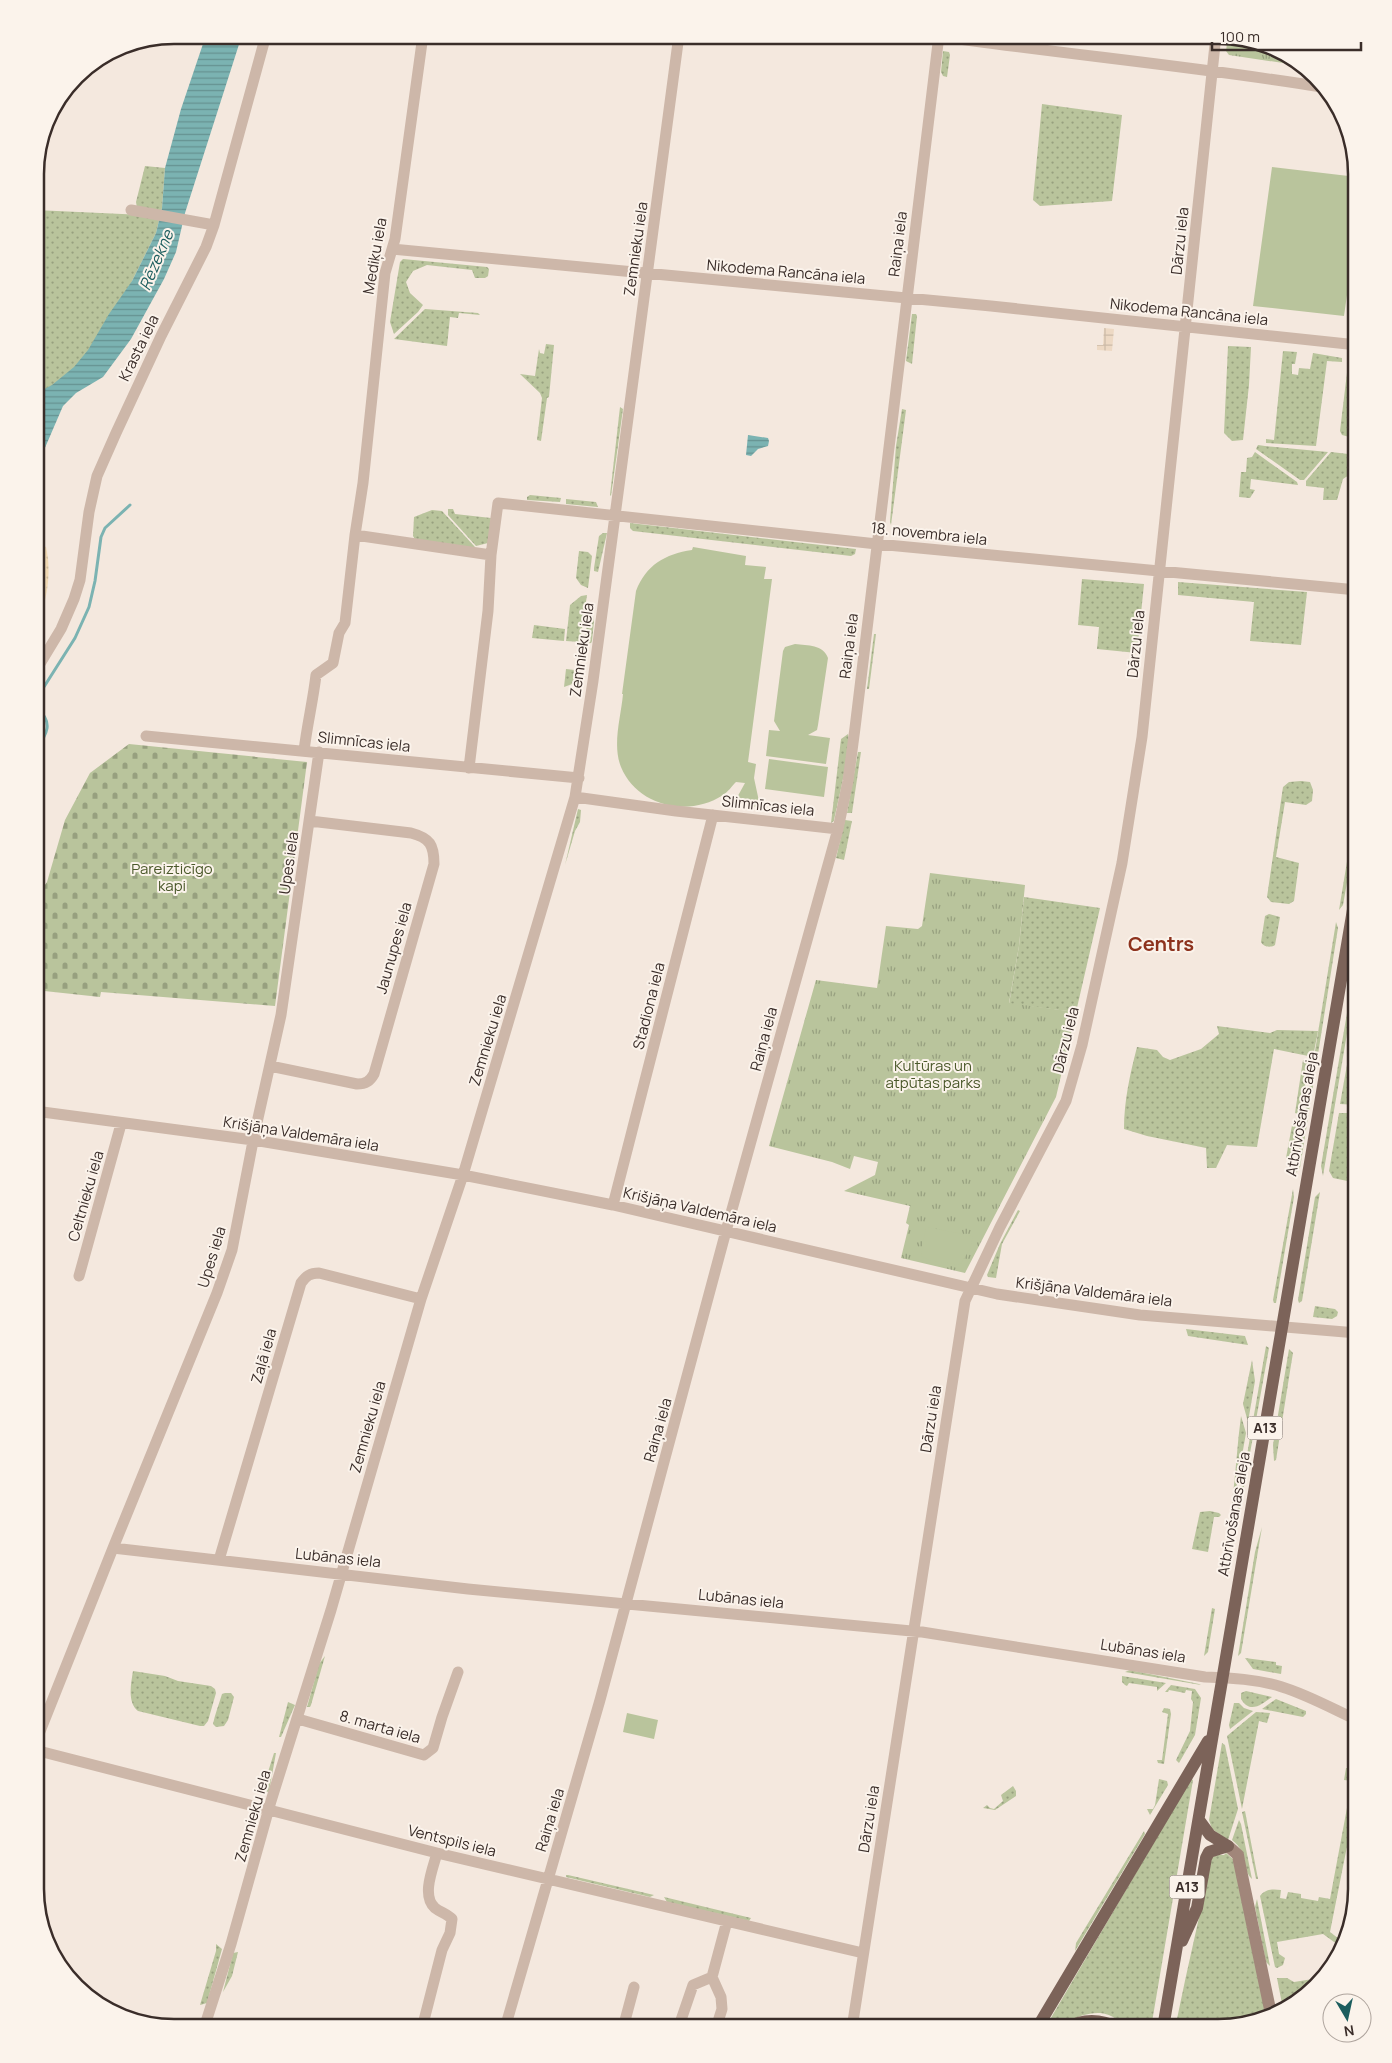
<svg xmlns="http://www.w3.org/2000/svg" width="1392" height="2063" font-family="Manrope,sans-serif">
  <defs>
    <pattern id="grass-dots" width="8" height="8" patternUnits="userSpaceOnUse" patternTransform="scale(1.25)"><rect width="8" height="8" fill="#b9c49c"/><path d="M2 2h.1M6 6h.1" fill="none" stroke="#97a07f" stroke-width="1.8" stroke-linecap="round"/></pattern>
    <pattern id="sand-dots" width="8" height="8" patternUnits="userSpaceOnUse" patternTransform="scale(1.25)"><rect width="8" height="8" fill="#f1d8b3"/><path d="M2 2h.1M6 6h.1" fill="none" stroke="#cfba9a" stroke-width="1.8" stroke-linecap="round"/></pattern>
    <pattern id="cemetery-stones" width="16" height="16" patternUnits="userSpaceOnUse" patternTransform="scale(1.25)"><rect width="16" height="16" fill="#b9c49c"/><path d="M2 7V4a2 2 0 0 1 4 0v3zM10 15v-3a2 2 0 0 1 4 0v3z" fill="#97a07f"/></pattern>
    <pattern id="park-tufts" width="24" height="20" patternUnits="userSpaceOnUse" patternTransform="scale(1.25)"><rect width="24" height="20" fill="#b9c49c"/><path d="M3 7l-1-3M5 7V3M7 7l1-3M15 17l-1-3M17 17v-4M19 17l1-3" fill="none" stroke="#97a07f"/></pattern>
    <pattern id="plaza-grid" width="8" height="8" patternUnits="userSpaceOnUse" patternTransform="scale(1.25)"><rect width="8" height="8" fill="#edd9c4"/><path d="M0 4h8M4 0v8" fill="none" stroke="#ccbba8"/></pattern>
    <pattern id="water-rules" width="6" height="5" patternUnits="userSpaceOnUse" patternTransform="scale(1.25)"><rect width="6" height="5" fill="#7bb3b2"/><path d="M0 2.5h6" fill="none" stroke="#669291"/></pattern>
  </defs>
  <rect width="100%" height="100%" fill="#f4e8de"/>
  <!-- grass -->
  <path fill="url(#grass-dots)" d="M943,51L949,52L950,55L947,77L943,76L941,72Z
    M1042,104L1122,115L1112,201L1040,206L1033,200Z
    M145,166L165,168L162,208L156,233L132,281L104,357L35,426V210L144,215L137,208L136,202Z
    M403,259L487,267L489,269L488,276L485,278H475L472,270L427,265L413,271L406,282L410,293L423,305L418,312L394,334L390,322L400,262Z
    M425,309L478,313L480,315L459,313L458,318L450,317L447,346L394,339Z
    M912,314H916L917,316L912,364L906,361Z
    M546,344L554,345L549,397L547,398L541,441L537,440L542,398L540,393L520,374L535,376L539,349L540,353L544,354Z
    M1228,346L1251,347L1249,385L1243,440L1232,441L1224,433Z
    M1283,351L1297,352L1295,364H1292V374L1298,375L1299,368L1310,369L1313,353L1342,358V362L1327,361L1316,446L1266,443V439L1274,440Z
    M1349,356L1357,357V439L1342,435L1340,431Z
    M620,407L623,409L611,496L610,495Z
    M902,409L906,410L891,525L890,522L896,446Z
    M1258,445L1265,446L1328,452L1304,480H1300L1256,449Z
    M1255,452L1297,482L1298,485L1251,479L1250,489L1255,490L1250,498L1239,497L1241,472H1246L1247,458L1252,457Z
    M1331,452L1357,455L1352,473L1343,479L1337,500H1323L1324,488L1306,486V481Z
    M530,495L561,498L560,502L527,500V497Z
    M566,499L596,502L598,507L566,504Z
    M448,509H453L455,514L491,518L488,543L476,546L448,515Z
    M432,510L442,511L475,547L474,548L416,541L413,536L414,517Z
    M630,523L856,549L855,554L851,556L633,531L630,528Z
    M603,533H607L598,572L594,571V568L599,536Z
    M579,551L588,552L592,556L588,588L581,585L576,578Z
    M1082,579L1144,584L1137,653L1097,649L1099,627L1078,625Z
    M1178,582L1307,592L1301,645L1250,641L1254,602L1178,595Z
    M587,595L580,642L566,641L570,605L581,596Z
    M590,602L594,621L592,641L591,643L584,644Z
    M534,625L565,629L564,641L532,638Z
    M874,634H876L869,689H867Z
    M566,669L575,670L577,673L575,683L564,687Z
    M848,734C852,747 837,804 834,821L831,823L841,739Z
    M858,752H861L852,813H847Z
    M1301,781L1310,782L1313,790L1312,801L1306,805L1285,802L1276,857L1299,863L1294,901L1289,904L1271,902L1267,897L1283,787L1289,782Z
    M1357,801V826L1343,905L1339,910Z
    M578,809L581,810L580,822L575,831L565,865Z
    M845,820L852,821L844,860L836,858Z
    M1024,897L1100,908L1076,1012L1009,1004L1019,946Z
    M1269,914L1280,917L1275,945C1271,948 1263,947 1261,942L1265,916Z
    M1336,922L1338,928L1300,1168L1295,1174Z
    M1357,954V974L1323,1176L1321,1166Z
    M1217,1026L1270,1033L1277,1030L1318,1031L1313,1057L1274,1049L1257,1147L1227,1145L1216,1168H1207L1206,1148L1147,1136L1124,1129C1124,1101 1130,1074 1137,1047L1157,1050L1163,1057L1170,1060L1201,1049L1219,1034Z
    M1351,1042L1357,1044V1105L1340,1104Z
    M1303,1060L1309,1061L1301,1115L1295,1113Z
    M1339,1113H1357V1183L1333,1178L1329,1171Z
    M1299,1119L1292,1159L1286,1158L1293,1120Z
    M1293,1189L1294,1197L1276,1303H1274L1273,1300Z
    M1320,1192L1302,1301L1299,1303L1298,1300L1315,1197Z
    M1018,1210L1020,1211L1002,1244L996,1278L988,1277L987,1275L1000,1244Z
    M1315,1306L1335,1309L1338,1312L1337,1316L1332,1319L1313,1317Z
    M1186,1329L1245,1336L1248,1345L1188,1336Z
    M1266,1346L1269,1348L1239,1514L1237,1512Z
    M1289,1349L1293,1353L1291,1365L1276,1460L1274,1461L1273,1445Z
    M1252,1360L1255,1381L1248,1422L1243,1404Z
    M1241,1416L1246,1433L1233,1507L1232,1502C1236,1473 1237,1445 1241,1416Z
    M1210,1511L1219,1513L1221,1515L1219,1517H1214L1208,1552L1192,1549L1200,1512Z
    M1262,1527L1241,1653L1238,1656L1255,1552Z
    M1212,1608L1215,1609L1208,1652L1204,1656Z
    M325,1656L311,1705L310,1707H307L319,1664Z
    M1245,1658L1276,1662V1665L1282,1666L1281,1674L1253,1669Z
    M1130,1670L1199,1684L1201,1685L1125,1672Z
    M133,1671L165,1676L178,1681L211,1686L215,1689L216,1693L208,1721L204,1726H200L138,1711C127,1702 131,1684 133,1671Z
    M1122,1676L1166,1683L1157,1691V1687L1129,1683L1127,1686L1125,1685L1122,1682Z
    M1171,1685L1195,1689L1201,1698L1195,1735L1179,1763L1176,1760L1190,1731L1193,1702L1191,1699L1192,1691L1186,1690L1185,1693L1169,1690L1168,1692H1165Z
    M1246,1691L1272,1697C1261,1705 1250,1714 1241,1699V1693Z
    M225,1693H231L234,1697L228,1720L224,1726L216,1727L213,1724C215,1714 219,1704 222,1694Z
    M1276,1699L1306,1711V1714L1303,1717L1262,1709Z
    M288,1702L295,1705L281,1737H279Z
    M1234,1703H1239L1244,1708L1253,1711L1230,1729L1229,1725Z
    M1164,1708L1170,1709L1171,1714L1164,1764L1158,1763L1157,1760H1162L1168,1714L1162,1712Z
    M1256,1712L1270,1713L1267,1723L1259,1721L1242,1809L1227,1736Z
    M1222,1743L1225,1745L1238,1809L1228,1840L1212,1829L1209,1820Z
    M1357,1749V1796L1330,1932L1343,1942L1341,1947L1323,1934L1277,1942L1279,1954L1285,1958L1283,1965L1277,1968L1275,1967L1260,1896C1266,1889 1272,1889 1281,1890L1280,1898L1286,1899L1288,1892L1301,1894V1898L1318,1901L1319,1897L1330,1899L1352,1781L1344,1780L1346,1768L1353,1769Z
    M274,1753H276L269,1792L264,1791L263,1788Z
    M1159,1779L1167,1781L1168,1785L1150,1815L1147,1809H1153L1155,1805Z
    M1191,1779L1193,1780L1151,2028C1145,2028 1136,2030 1131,2028C1120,2023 1113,2014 1100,2013C1076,2012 1065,2028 1045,2028Z
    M1013,1786L1016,1791V1796L995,1810L983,1808L987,1805L990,1808L994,1809L1003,1801L1001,1795Z
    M1245,1811L1258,1879H1256L1242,1812Z
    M1239,1820L1241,1824L1252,1879C1241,1869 1250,1854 1232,1840Z
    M1144,1831L1145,1834L1075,1951L1076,1943Z
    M1226,1853L1234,1860L1266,2015L1218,2028H1177V2019C1188,1964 1201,1911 1212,1857L1218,1855H1224Z
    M566,1875H568L654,1895L650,1897L566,1877Z
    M664,1897L751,1918L749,1921L667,1902Z
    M1257,1899L1270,1966L1266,1962L1255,1907Z
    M216,1944L222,1949L207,2003L200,2005L216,1951Z
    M238,1952L232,1976L223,1992L233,1953Z
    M1277,1978H1287L1294,1982L1319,1978L1289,2007L1282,2004Z"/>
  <!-- sand -->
  <path fill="url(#sand-dots)" d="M35,541L46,547C52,573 47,604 35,627Z"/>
  <!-- cemetery -->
  <path fill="url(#cemetery-stones)" d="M129,744L307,762L275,1006L101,992L100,997L35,990V899L47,882L65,820L90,773Z"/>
  <!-- park -->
  <path fill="url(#park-tufts)" d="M1228,36L1295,58L1303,66L1229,55L1226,51Z
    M930,873L1025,885L1019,946L1009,1003L1076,1012L1056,1097L965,1273L901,1258L909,1225L906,1223L910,1206L844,1191L875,1175L878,1162L854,1156L850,1169L832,1162L769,1146L816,980L877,988L886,926L918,929L922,926Z"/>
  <!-- garden -->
  <path fill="#b9c49c" d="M1272,167L1357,177V225L1344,316L1253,306Z
    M693,547L746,556L745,565L766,567L764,579H772L748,762L756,764L754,778L760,806C751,808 743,807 734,803L745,783L736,782C732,786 728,792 723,795C688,818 637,806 621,767C612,745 621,717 623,694H622L636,591C646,565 665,554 692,550Z
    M795,644C808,646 823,644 828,658L818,725L817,730L808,735L830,738L826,764L766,756L769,730L780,731L774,721L783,651L785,647Z
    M769,759L828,767L824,797L765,789Z
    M926,1227L973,1236L970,1249L960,1265L929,1260L921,1256Z
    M627,1713L658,1720L654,1739L623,1732Z"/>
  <!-- plaza -->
  <path fill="url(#plaza-grid)" d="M1104,328L1114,329L1112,351L1097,350V345H1103Z"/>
  <!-- water -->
  <path fill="url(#water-rules)" d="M206,35H242L185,213L176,252L164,279L131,339L103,377L76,393L63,406L41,457L35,478V394L52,385L74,367L88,350L109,314L132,281L156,233L162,208L165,168L181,109Z
    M748,435L768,438L769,441L768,446L758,449L751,456L746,455Z"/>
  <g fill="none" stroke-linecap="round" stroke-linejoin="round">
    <!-- stream -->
    <path stroke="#7bb3b2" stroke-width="3" d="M35,701L75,638L89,607L95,581L101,537L105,528L130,505
      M35,752C47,734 55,722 35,707"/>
    <!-- street -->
    <path stroke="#cdb7a9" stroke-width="11" d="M423,35L395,239L385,273L363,483L355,535L491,555
      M931,35C1061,54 1192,66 1322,87
      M131,210L214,225
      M392,249L991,306L1357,345
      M35,672L61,629L74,599L80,580L89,512L97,476L116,433L161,336L206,247L214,225L266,35
      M146,736L579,778
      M304,751C307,725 313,701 316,675L333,663L339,633L345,623L355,535
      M469,768L488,611L491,555L498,503L877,544L1357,590
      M575,797L676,811L838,829
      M270,1066L357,1084C366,1084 370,1081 374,1074L434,864C434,845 430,838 411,833L310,821
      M35,1111L253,1140L463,1175L613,1205L997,1294L1140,1315L1357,1333
      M613,1205L713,815
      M79,1276L121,1124
      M113,1548L468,1589L922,1632L1205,1677C1231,1678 1257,1679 1282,1687C1308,1695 1333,1709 1357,1720
      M219,1560L301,1283C306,1276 310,1273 319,1273L421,1299
      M298,1719L424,1755L433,1748L442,1717L458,1672
      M35,1744L113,1548L217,1293L232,1250L254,1136L281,1015L319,752
      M35,1750L437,1853L863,1953
      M424,2022L447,2028
      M204,2028L231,1944L271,1801L331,1610L421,1299L463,1175L575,797L593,681L679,35
      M422,2028L442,1950L450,1933L452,1919C447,1914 440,1912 435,1908C421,1896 433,1868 437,1853
      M505,2028L600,1700L726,1231L838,829L848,781L855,728L939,35
      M623,2028L634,1987
      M675,2028L680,2023L693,1985L712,1977
      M716,2028L722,2009L721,1997L712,1977L727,1921
      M852,2028L965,1301L1000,1227L1066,1101L1082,1045L1122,863L1142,737L1216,35"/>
    <!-- secondary -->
    <path stroke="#a1867a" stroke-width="12" d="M1228,1846L1238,1855L1239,1861L1271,2014"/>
    <!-- primary -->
    <path stroke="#7c6359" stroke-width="12" d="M1199,1820L1210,1835L1228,1846
      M1182,1941L1197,1908L1206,1858L1209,1852L1228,1846
      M1037,2028L1208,1741
      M1066,2028C1084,2018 1101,2019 1119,2028
      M1163,2028L1357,886"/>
  </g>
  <g text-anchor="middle" stroke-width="4" stroke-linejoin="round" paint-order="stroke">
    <!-- shield labels -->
    <g fill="#fbf3eb" stroke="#746863" stroke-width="1">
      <rect x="1247.5" y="1416.5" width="35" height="23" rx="4"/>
      <rect x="1169.5" y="1875.5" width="35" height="23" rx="4"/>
    </g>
    <g font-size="14" font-weight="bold" fill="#3a2d29">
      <text x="1265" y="1433">A13</text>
      <text x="1187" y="1892">A13</text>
    </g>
    <!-- street labels -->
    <g font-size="15" fill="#3a2d29" stroke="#fbf3eb">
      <text transform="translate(1180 241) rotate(-84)" y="5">Dārzu iela</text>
      <text transform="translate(898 244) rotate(-83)" y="5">Raiņa iela</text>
      <text transform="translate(636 249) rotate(-82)" y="5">Zemnieku iela</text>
      <text transform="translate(375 256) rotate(-80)" y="5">Mediķu iela</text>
      <text transform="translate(786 272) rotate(5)" y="5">Nikodema Rancāna iela</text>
      <text transform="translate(1189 312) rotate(6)" y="5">Nikodema Rancāna iela</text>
      <text transform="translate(139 348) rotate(-64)" y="5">Krasta iela</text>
      <text transform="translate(929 534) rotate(6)" y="5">18. novembra iela</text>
      <text transform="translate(1136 644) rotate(-84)" y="5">Dārzu iela</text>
      <text transform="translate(849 646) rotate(-83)" y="5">Raiņa iela</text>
      <text transform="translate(582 650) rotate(-82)" y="5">Zemnieku iela</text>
      <text transform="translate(364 742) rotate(6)" y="5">Slimnīcas iela</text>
      <text transform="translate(768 806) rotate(6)" y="5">Slimnīcas iela</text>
      <text transform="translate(289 863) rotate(-82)" y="5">Upes iela</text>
      <text transform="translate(394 948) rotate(-74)" y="5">Jaunupes iela</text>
      <text transform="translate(649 1006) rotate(-76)" y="5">Stadiona iela</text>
      <text transform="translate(764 1039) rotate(-75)" y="5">Raiņa iela</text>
      <text transform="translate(488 1040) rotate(-73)" y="5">Zemnieku iela</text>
      <text transform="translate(1066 1040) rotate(-76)" y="5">Dārzu iela</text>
      <text transform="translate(1302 1114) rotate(-80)" y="5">Atbrīvošanas aleja</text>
      <text transform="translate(301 1134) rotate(9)" y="5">Krišjāņa Valdemāra iela</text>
      <text transform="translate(86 1196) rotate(-74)" y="5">Celtnieku iela</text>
      <text transform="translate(700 1210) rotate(13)" y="5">Krišjāņa Valdemāra iela</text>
      <text transform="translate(212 1257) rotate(-73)" y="5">Upes iela</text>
      <text transform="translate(1094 1292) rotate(7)" y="5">Krišjāņa Valdemāra iela</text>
      <text transform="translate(264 1356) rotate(-74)" y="5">Zaļā iela</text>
      <text transform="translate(931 1419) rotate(-81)" y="5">Dārzu iela</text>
      <text transform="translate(368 1427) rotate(-74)" y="5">Zemnieku iela</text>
      <text transform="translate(658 1430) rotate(-74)" y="5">Raiņa iela</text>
      <text transform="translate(1234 1514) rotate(-80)" y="5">Atbrīvošanas aleja</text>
      <text transform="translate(338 1558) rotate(6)" y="5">Lubānas iela</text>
      <text transform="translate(741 1599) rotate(6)" y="5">Lubānas iela</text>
      <text transform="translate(1143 1651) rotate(9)" y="5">Lubānas iela</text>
      <text transform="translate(380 1727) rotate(16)" y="5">8. marta iela</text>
      <text transform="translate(253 1816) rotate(-74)" y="5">Zemnieku iela</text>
      <text transform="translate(869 1819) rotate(-81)" y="5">Dārzu iela</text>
      <text transform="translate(550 1820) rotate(-73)" y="5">Raiņa iela</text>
      <text transform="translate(452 1841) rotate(14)" y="5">Ventspils iela</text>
    </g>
    <!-- park labels -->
    <g font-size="15" fill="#4b592b" stroke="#fbf3eb">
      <text x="172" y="874">Pareizticīgo<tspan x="172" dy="17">kapi</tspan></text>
      <text x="933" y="1071">Kultūras un<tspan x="933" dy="17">atpūtas parks</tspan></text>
    </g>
    <!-- water labels -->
    <g font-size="16" font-style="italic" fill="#1c5d5e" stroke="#fbf3eb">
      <text transform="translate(156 260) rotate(-67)" y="6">Rēzekne</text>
    </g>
    <!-- district labels -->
    <g font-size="20" font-weight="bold" fill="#8d321d" stroke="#fbf3eb">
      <text x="1161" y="951">Centrs</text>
    </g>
  </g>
  <!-- crop -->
  <path d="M0 0H1392V2063H0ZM174 44H1218A130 130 0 0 1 1348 174V1889A130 130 0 0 1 1218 2019H174A130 130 0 0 1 44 1889V174A130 130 0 0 1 174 44Z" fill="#fbf3eb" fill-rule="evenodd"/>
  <path fill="none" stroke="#3a2d29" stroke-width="2.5" d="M174 44H1218A130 130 0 0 1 1348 174V1889A130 130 0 0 1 1218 2019H174A130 130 0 0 1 44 1889V174A130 130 0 0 1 174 44Z"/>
  <!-- north arrow -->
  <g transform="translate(1347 2018) rotate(171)"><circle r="24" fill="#fbf3eb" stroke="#aea49d"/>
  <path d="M0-4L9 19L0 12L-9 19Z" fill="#1c5d5e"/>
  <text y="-8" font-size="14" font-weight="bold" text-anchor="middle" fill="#3a2d29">N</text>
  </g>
  <!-- scale -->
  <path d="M1212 42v8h149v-8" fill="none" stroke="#3a2d29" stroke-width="2.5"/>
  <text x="1220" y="42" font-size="15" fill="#3a2d29" stroke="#fbf3eb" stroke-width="4" paint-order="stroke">100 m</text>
</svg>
